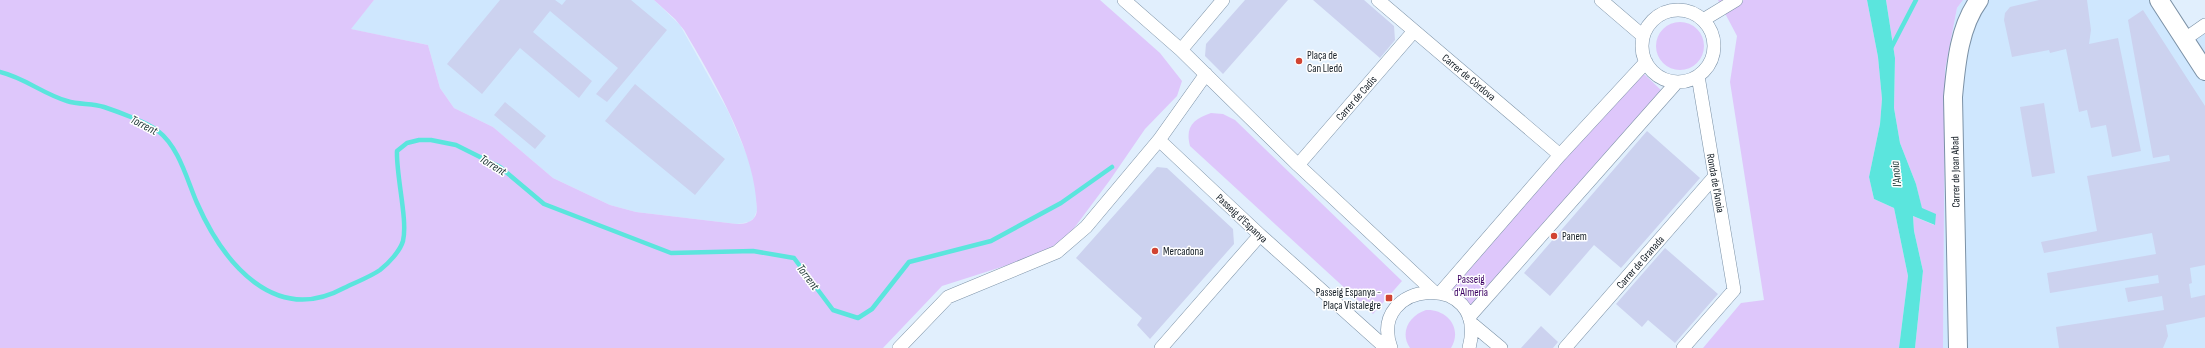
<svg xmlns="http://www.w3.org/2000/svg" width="2205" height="348" font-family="'Sofia Sans Condensed',sans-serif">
  <rect width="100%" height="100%" fill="#e1effd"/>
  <!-- built -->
  <path fill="#cfe7fe" d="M374,0H654L680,25L728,111L750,162L756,190L757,210L754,218L749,222L737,224L636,212L610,205L553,178L493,127L454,108L440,88L428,45L350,29Z
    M1963,0H2160L2185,39L2205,23V348H1943L1945,70L1957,8Z"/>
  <!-- green -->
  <path fill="#dec7fb" d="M0,0H374L351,29L428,45L440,88L454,108L493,127L553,178L610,205L636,212L737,224C743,224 750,223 754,218C759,212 756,204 756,198C752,145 711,76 684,30L675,19L654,0H1100L1160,53L1182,81L1177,96L1145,129L1110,180L1069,235L1042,254L942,286L883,348H0Z
    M1718,0H1867L1878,57L1882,99L1880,124L1869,177L1874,199L1894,208L1908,276L1899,348H1703L1741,303L1764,300L1730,82L1737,36Z
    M1886,0H1963L1957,8L1945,70L1943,348H1915L1923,271L1914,231L1913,216L1934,225L1935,214L1922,209L1916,184L1900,143L1894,108L1895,58Z
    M1656 46a24 24 0 1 1 48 0a24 24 0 1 1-48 0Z
    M1642,72L1662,91L1472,306L1450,286Z
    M1211,113L1223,114L1235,120L1402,281L1373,314L1190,146C1185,127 1193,119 1211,113Z
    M1426,310C1447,309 1463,328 1451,348H1410C1399,332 1410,315 1426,310Z"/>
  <!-- water -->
  <path fill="#5be5dd" d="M1867,0H1886L1895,58L1894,108L1900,143L1916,184L1922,208L1936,214L1935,225L1913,216L1914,231L1923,271L1915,348H1899L1908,276L1894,208L1874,199L1869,177L1880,124L1882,99L1878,57Z"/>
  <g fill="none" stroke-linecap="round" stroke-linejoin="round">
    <!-- stream -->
    <path stroke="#5be5dd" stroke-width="4.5" d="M1890,50L1916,0
      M0,72C25,78 43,94 67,101C79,105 92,103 104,107C116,111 149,123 158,131C179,147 187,180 197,203C223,262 274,326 344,288C356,282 370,277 380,270C389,263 400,251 403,241C408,220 396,176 397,151L407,143L419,140H431L456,145L500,167L544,204L671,253L753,251L794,258L833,310L858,318L872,309L909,262L991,241L1061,203L1112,167"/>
  </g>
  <!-- building -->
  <path fill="#ccd2ef" d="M500,0H555L562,5L566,0H631L667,30L607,102L596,94L618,68L550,11L533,32L592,81L579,98L520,48L482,94L447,64Z
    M1245,0H1288L1223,74L1205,56L1206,44Z
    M1313,0H1364L1394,26L1395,40L1380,58Z
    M2039,0H2087L2091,30L2089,44L2118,38L2141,151L2112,157L2106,125L2091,128L2087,110L2079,112L2066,49L2050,53L2049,50L2012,57L2004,20L2005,13L2010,7Z
    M2143,10L2205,106V265L2190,268L2192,283L2189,284L2191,298L2205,295V317L2166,325L2168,336L2163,348H2059L2056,327L2164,310L2162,296L2128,302L2125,288L2159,283L2158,275L2050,293L2047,273L2156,254L2152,233L2044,253L2041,242L2097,231L2087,176L2170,161L2169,155L2153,158L2140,87L2128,20Z
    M635,84L725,159L695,195L605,121Z
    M505,102L546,136L535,149L494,115Z
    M2044,103L2055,173L2032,177L2020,107Z
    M1647,131L1700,178L1621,268L1594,245L1550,296L1524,273Z
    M1157,167L1167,168L1233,229L1234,244L1150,339L1137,325L1142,318L1076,258Z
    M1665,248L1718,294L1675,343L1648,320L1642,327L1616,304Z
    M1541,326L1558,342L1553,348H1521Z"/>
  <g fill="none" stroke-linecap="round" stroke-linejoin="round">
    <!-- street casing -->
    <g stroke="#7b91a6" stroke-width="14">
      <path id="street" d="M1124,0L1181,50L1298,165L1433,291
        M1378,0L1560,155
        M1601,0L1643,36
        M1642 46a36 36 0 1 1 72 0a36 36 0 1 1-72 0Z
        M1703,20L1736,0
        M2185,39L2205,25
        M1181,50L1223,0
        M1159,140L1260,235L1386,348
        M1298,165L1414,31
        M1441,292L1560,155L1646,62
        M1469,317L1677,82
        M1471,323L1501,348
        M899,348L948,297L1057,252L1086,227L1159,140L1206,74
        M1161,348L1260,235
        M1391,348C1366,279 1490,269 1469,348
        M1565,348L1715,176
        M1683,348L1734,290L1698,76"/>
    </g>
    <!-- secondary casing -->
    <g stroke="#7b91a6" stroke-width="20">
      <path id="secondary" d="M2159,0L2205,71
        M1958,348L1953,97C1956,65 1959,27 1979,0"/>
    </g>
    <!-- street -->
    <use href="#street" stroke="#fff" stroke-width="13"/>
    <!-- secondary -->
    <use href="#secondary" stroke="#fff" stroke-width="18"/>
  </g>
  <!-- markers -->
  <g fill="#d14432" stroke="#fff" stroke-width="1.5">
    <circle cx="1299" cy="61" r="4"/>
    <circle cx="1554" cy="236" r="4"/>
    <circle cx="1155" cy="251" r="4"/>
    <rect x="1385" y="294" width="8" height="8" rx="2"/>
  </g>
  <g text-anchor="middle" stroke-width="3" stroke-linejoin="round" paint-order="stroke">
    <!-- poi labels -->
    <g font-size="11" fill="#161f27" stroke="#fff" text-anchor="start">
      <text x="1307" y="59">Plaça de<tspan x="1307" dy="13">Can Lledó</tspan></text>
      <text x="1562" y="240">Panem</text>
      <text x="1163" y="255">Mercadona</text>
      <text x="1381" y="296" text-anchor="end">Passeig Espanya -<tspan x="1381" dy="13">Plaça Vistalegre</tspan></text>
    </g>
    <!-- street labels -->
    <g font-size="11" fill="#161f27" stroke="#fff">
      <text transform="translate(1469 77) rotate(40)" y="4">Carrer de Còrdova</text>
      <text transform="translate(1356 98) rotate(-49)" y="4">Carrer de Cadis</text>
      <text transform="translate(1955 172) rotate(-91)" y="4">Carrer de Joan Abad</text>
      <text transform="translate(1716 183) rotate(80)" y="4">Ronda de l'Anoia</text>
      <text transform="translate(1242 218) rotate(43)" y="4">Passeig d'Espanya</text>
      <text transform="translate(1640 262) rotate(-49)" y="4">Carrer de Granada</text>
    </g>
    <!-- park labels -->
    <g font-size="11" fill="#3b0062" stroke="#fff">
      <text x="1471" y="283">Passeig<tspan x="1471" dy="13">d'Almeria</tspan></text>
    </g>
    <!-- water labels -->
    <g font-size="12" font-style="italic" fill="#1f3735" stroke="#fff">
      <text transform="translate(144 125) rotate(27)" y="4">Torrent</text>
      <text transform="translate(493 165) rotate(32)" y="4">Torrent</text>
      <text transform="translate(1896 174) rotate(-96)" y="4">l'Anoia</text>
      <text transform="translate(808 277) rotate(53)" y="4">Torrent</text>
    </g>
  </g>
</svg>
